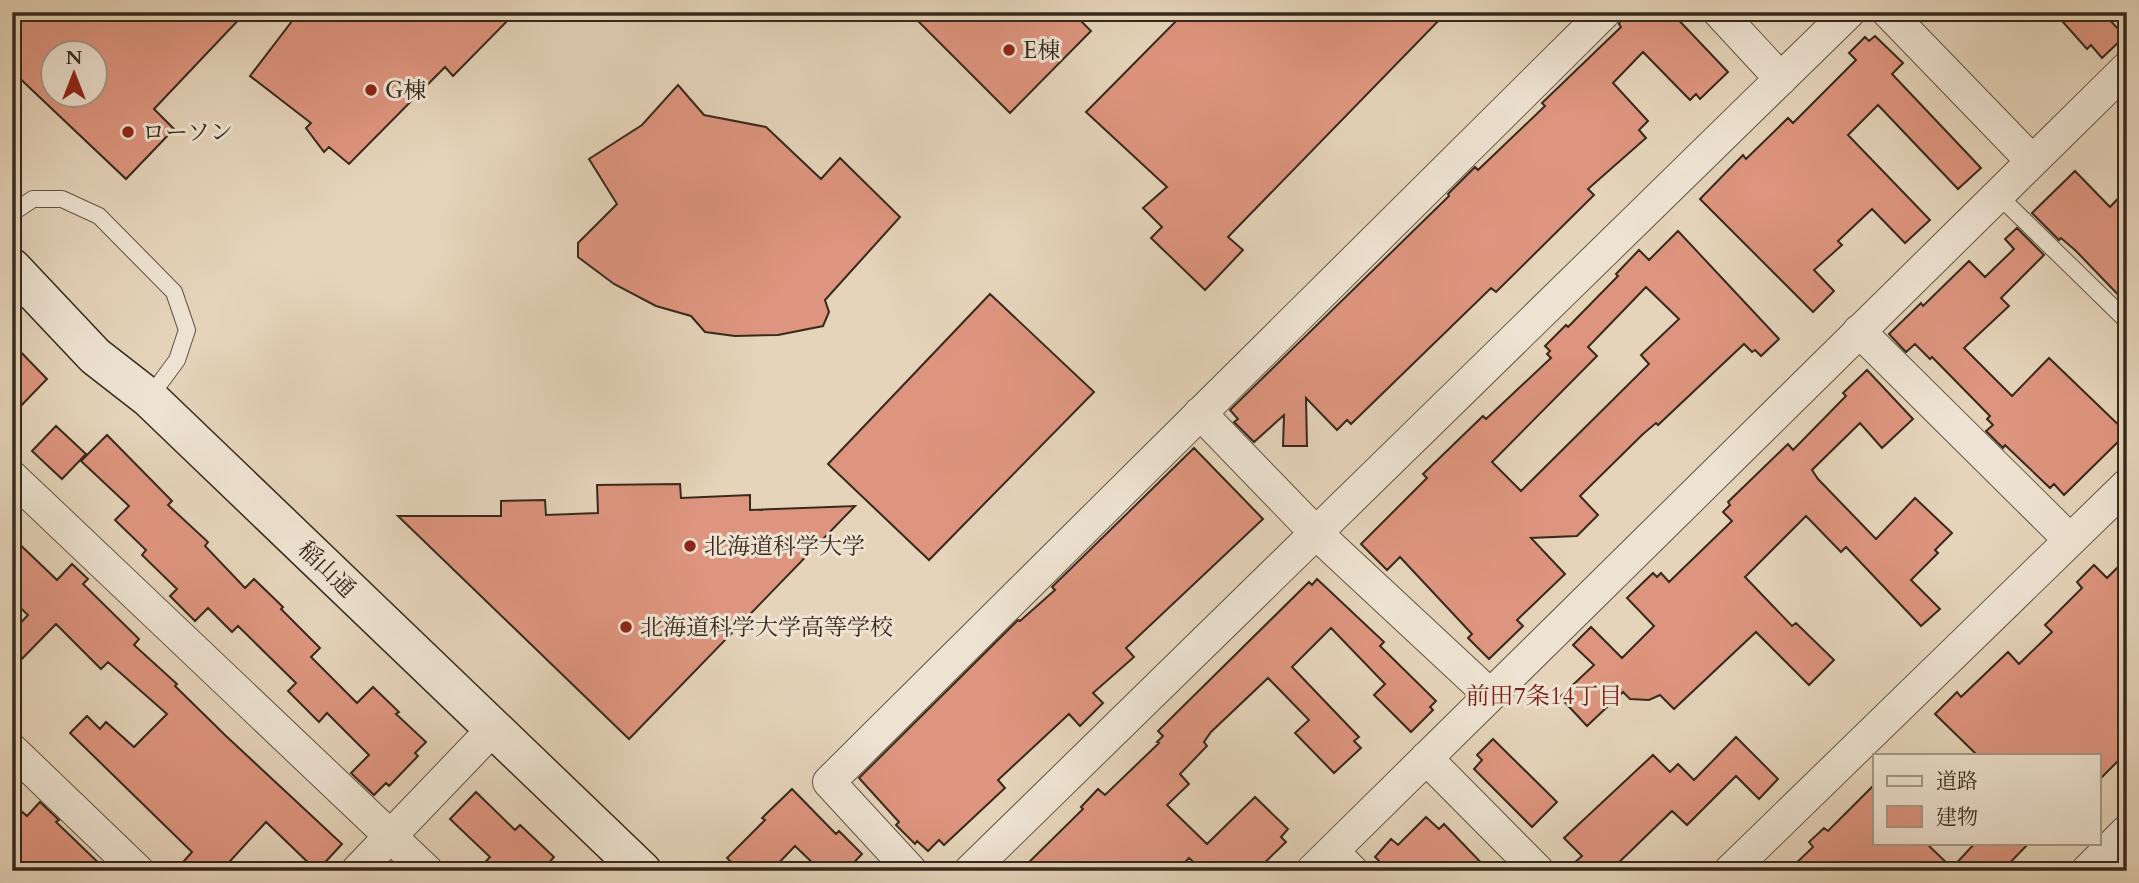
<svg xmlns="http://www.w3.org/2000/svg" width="2139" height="883" font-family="Cardo,'Noto Serif JP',serif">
  <rect width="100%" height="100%" fill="#e5d4ba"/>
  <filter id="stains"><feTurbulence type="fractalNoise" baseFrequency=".00286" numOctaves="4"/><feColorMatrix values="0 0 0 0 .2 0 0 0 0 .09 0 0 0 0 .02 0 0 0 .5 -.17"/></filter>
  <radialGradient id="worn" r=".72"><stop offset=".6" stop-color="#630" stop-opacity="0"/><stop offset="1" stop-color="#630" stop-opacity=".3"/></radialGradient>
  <!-- building -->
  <path fill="#de957f" stroke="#37291c" stroke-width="2" fill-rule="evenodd" d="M12,12H246L154,109L174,129L126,179L12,71ZM52,52H94V94H52Z
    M299,12H516L453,76L445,67L349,164L329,147L324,152L306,128L311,123L250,76Z
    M909,12H1072L1091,31L1010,113Z
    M1185,12H1447L1228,237L1243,250L1205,290L1151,238L1162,227L1143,208L1167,187L1086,112Z
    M1623,12H1671L1728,72L1700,99L1696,94L1690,100L1643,52L1613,83L1648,121L1639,130L1646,138L1588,189L1594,195L1496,292L1491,288L1351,424L1347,420L1337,430L1306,398L1307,446H1283L1284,415L1254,442L1234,422L1238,419L1230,410L1449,196L1448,194L1475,167L1478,170L1545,106L1542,103L1621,27L1619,24Z
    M2054,12H2102L2125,36L2102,58L2091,45L2087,49Z
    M1875,36L1903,63L1892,74L1981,168L1958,189L1878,105L1848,135L1930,220L1905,243L1872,209L1838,241L1842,245L1814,270L1834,291L1813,312L1700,199L1743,155L1746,159L1788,118L1793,123L1856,60L1849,53L1865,37L1869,41Z
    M678,85L704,115L766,127L821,179L840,158L900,217L825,300L829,312L823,326L778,335L735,336L705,332L691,316L656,306L614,284L578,257V243L617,204L589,159L642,125Z
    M2075,171L2110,207L2127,189V304L2076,251L2061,238L2059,240L2032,213Z
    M2017,228L2044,255L2001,298L2009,306L1964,348L2012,396L2049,358L2127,433L2064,495L2054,484L2050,488L2005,445L2003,448L1986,431L1993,425L1987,419L1990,416L1932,357L1930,359L1915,344L1906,352L1889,334L1921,303L1923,306L1969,261L1985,277L2014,249L2005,239Z
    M1678,231L1779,339L1761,356L1755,350L1752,352L1744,344L1658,425L1656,423L1643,434L1580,496L1598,515L1577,536L1531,538L1565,574L1517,620L1523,626L1489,659L1468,638L1472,634L1400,557L1387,570L1361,544L1427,478L1423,474L1483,416L1486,419L1551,358L1547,354L1550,351L1545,346L1566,325L1568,327L1618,276L1616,274L1639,250L1649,260ZM1646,287L1679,319L1641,355L1649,364L1521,491L1492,462L1597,356L1588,347Z
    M990,294L1094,392L929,560L828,464Z
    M12,343L47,379L12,415Z
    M1867,370L1913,419L1882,448L1860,423L1812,470L1818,479L1876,539L1915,498L1952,533L1935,550L1938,553L1911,580L1940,609L1921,626L1846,547L1841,552L1806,516L1745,577L1792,626L1796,623L1834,660L1809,685L1756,632L1674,709L1660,695L1649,700L1630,699L1623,692L1587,726L1560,697L1594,665L1573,645L1591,627L1622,658L1654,626L1627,598L1653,573L1657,577L1661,573L1669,582L1732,521L1723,512L1730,505L1728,502L1788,444L1793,450L1846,396L1843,393Z
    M56,426L86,454L62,479L32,451Z
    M107,435L172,501L168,505L208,542L205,546L245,588L254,579L283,607L281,609L320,648L311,657L357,703L373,687L399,712L396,714L426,742L415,753L418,756L389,786L386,783L374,795L351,773L369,755L327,713L319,722L288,691L296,683L238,626L232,632L208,608L195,621L170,596L177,589L142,555L146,550L115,520L129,506L81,461Z
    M1194,448L1263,519L1126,648L1134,657L1093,693L1103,703L1080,726L1069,714L998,780L1005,788L944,845L939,840L928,851L917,841L915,844L896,825L899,822L859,778L1018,620L1020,621L1055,590L1052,587Z
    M680,484L681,498L750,495V510L855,506L629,739L398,516H501V501L545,500L546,515L598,513L597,485Z
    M12,537L57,580L72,564L88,579L83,584L139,639L134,645L177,684L175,686L226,736L342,844L317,871L266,822L221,871H175L192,852L70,733L87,716L100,729L106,722L134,747L167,714L108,662L101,669L56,624L12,669V632L28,615L12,600Z
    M2127,558V752L2099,780V755H1977L1935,714L1957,692L1961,697L2008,652L2019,664L2052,632L2045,625L2082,588L2077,582L2094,565L2107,578Z
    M1317,579L1384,642L1380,646L1436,701L1430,707L1433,710L1411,732L1374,695L1385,684L1331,628L1292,667L1359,737L1354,741L1361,748L1334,773L1295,733L1309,720L1268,678L1211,732L1204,742L1207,746L1180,774L1189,784L1167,805L1207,844L1255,797L1288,829L1281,837L1286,842L1256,871H1203L1189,858L1177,871H1020L1083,809L1081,807L1098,789L1105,795L1159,743L1157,742L1163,736L1158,731L1309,582L1312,585Z
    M1736,737L1778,779L1759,799L1736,776L1687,825L1672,811L1610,871H1565L1582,856L1564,838L1653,755L1670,772L1678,764L1694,780Z
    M1493,739L1557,802L1532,827L1474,769L1482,760L1477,755Z
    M1875,784V843H1926L1952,868L1975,843H2029L2002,871H1788L1813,847L1809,842L1824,828L1828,831Z
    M792,789L836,834L839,831L862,854L846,871H821L795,846L771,871H740L727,858L765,820L762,818Z
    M476,792L515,830L520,825L554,857L542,871H477L490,857L450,819Z
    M40,802L59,820L56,822L107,871H25L12,858V803L27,816Z
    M1426,817L1439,829L1444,824L1489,871H1373L1381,863L1375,857L1391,839L1398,845Z"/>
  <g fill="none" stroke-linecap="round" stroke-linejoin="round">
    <!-- lane casing -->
    <g stroke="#625444" stroke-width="18">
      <path id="lane" d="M1998,195L2127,321
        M12,213L33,199H62L99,216L174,292L187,330L177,360L149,398
        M1338,845L1363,871"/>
    </g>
    <!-- street casing -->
    <g stroke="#625444" stroke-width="34">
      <path id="street" d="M1719,12L1781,79
        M1888,12L2032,161
        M1859,331L2070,540
        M1200,413L1316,533L1490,695
        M12,477L427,871
        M12,750L138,871
        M1426,758L1538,871
        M357,871L494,728
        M911,871L829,782L1605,12
        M970,871L1849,12
        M1312,871L2127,68
        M1730,871L2127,485
        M2087,871L2127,831"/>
    </g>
    <!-- secondary casing -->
    <g stroke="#37291c" stroke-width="41">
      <path id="secondary" d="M12,268L95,356L149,398L642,871"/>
    </g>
    <!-- lane -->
    <use href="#lane" stroke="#eee3d2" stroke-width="16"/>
    <!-- street -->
    <use href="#street" stroke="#eee3d2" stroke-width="32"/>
    <!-- secondary -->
    <use href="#secondary" stroke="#eee3d2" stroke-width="38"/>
  </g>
  <!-- markers -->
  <g fill="#8f2418" stroke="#eee3d2" stroke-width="2.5">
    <circle cx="1009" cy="50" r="7"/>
    <circle cx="371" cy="90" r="7"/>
    <circle cx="128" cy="132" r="7"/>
    <circle cx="690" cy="546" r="7"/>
    <circle cx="626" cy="627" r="7"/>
  </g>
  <g text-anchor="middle" stroke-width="6" stroke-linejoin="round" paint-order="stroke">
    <!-- poi labels -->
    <g font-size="23" fill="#37291c" stroke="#eee3d2" text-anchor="start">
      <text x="1023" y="58">E棟</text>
      <text x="385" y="98">G棟</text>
      <text x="142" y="140">ローソン</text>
      <text x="704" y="554">北海道科学大学</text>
      <text x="640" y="635">北海道科学大学高等学校</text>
    </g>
    <!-- street labels -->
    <g font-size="23" fill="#37291c" stroke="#eee3d2">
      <text transform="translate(327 569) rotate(44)" y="8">稲山通</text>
    </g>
    <!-- neighbourhood labels -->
    <g font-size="24" fill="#7a1f14" stroke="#eee3d2">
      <text x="1544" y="704">前田7条14丁目</text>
    </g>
  </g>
  <!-- margin -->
  <rect width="2139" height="883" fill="none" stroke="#e5d4ba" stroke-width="42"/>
  <rect x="14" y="14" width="2111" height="855" fill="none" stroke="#37291c" stroke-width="3.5"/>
  <rect x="21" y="21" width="2097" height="841" fill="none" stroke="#37291c" stroke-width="2"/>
  <!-- legend -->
  <rect x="1873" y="754" width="228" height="91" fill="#eee3d2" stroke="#a59989" stroke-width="2"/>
  <rect x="1887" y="776" width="35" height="10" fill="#eee3d2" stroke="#a59989" stroke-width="2"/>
  <text x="1936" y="788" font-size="21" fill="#37291c">道路</text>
  <rect x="1887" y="806" width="35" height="21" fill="#de957f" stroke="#a59989" stroke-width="2"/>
  <text x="1936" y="824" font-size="21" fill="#37291c">建物</text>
  <!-- north arrow -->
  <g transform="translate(74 74)"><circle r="33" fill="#eee3d2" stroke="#a59989" stroke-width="2"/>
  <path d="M0-5L12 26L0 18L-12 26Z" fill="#8f2418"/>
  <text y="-10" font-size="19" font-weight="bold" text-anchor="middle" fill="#37291c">N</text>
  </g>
  <rect width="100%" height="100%" filter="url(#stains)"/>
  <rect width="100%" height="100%" fill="url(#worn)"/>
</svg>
